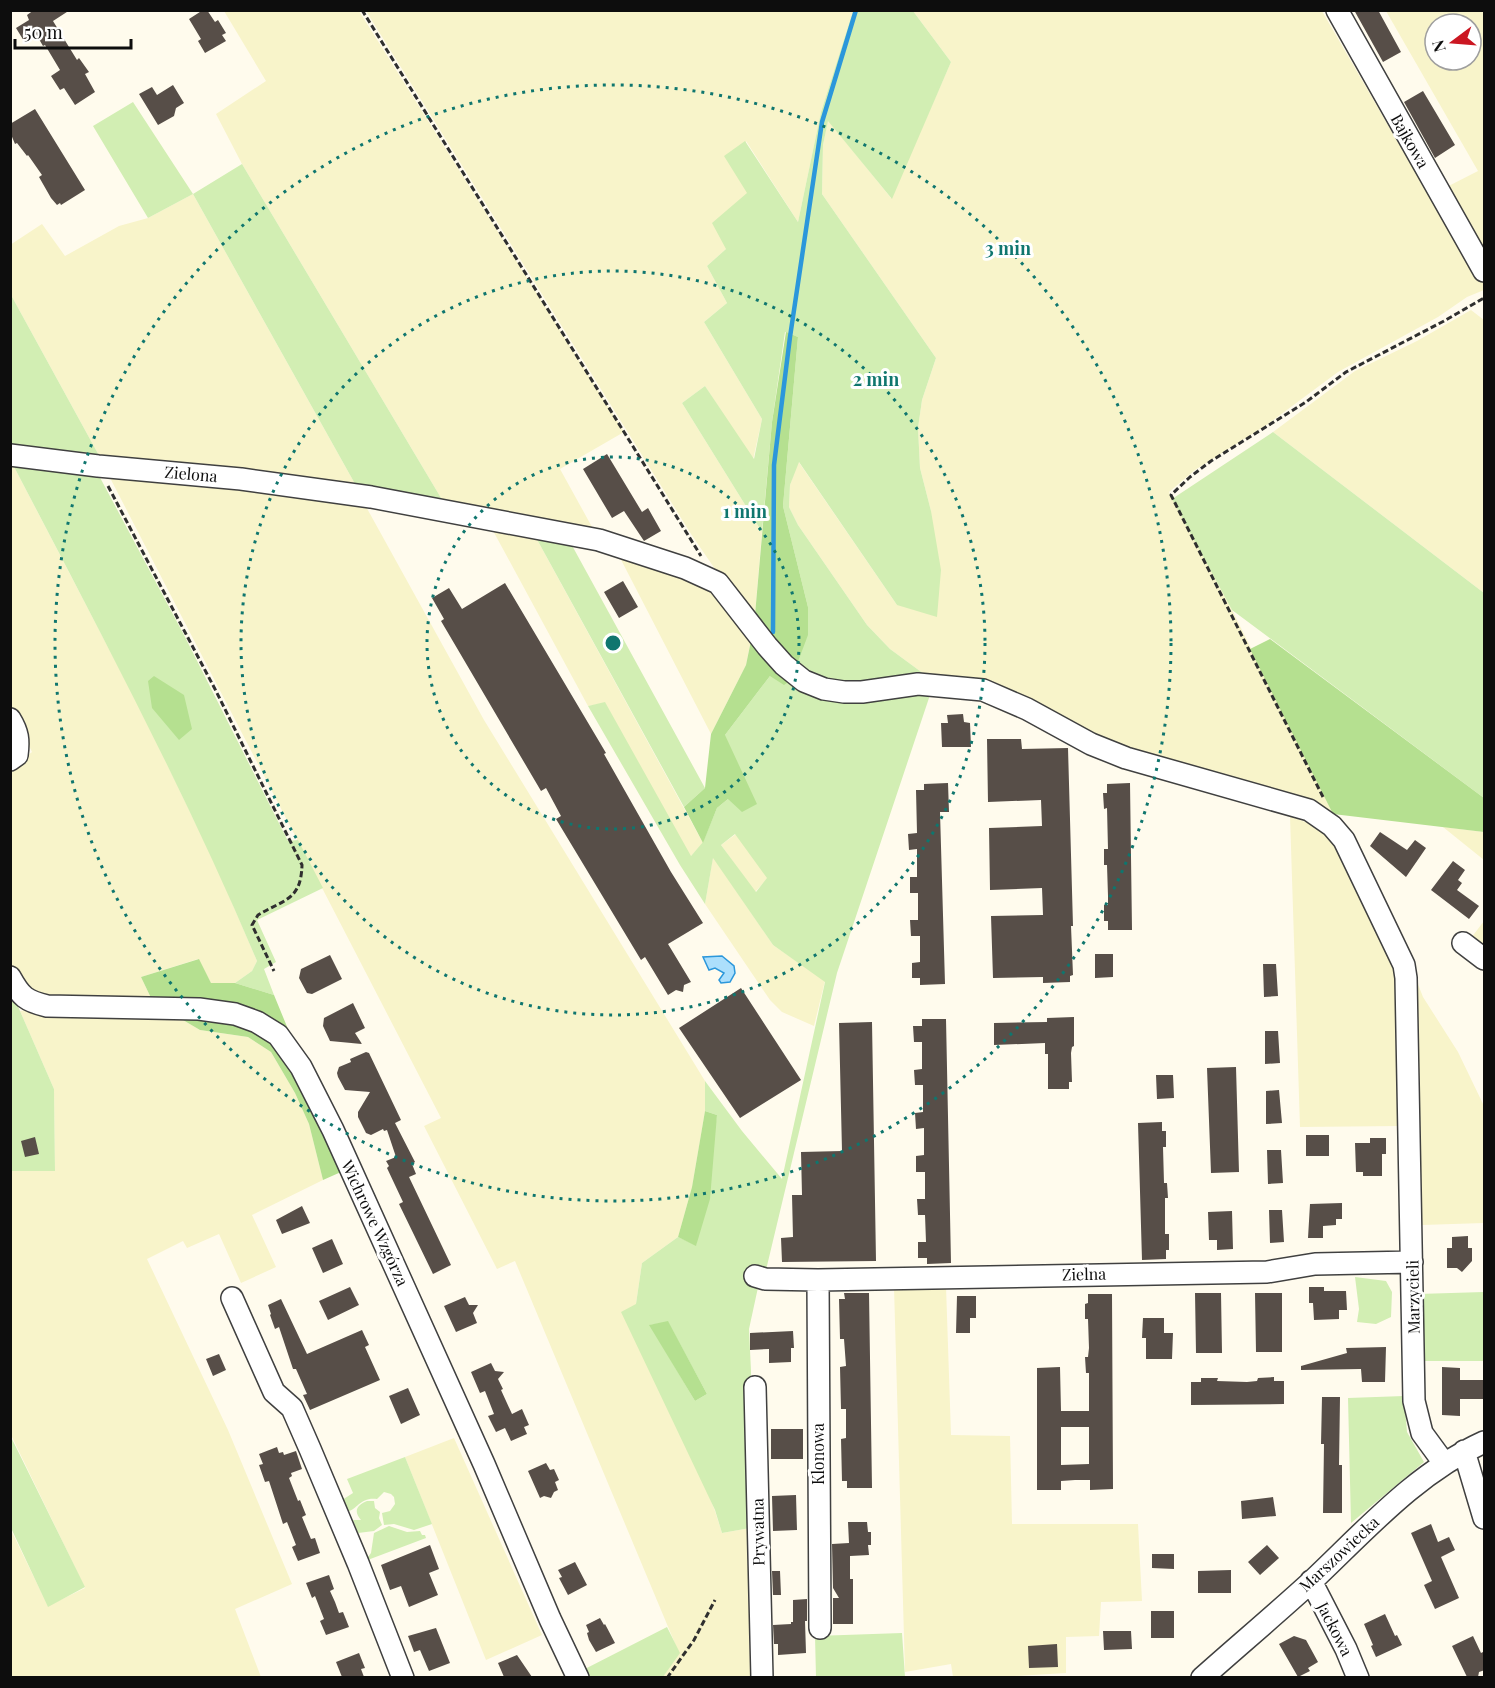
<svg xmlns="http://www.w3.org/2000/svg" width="1495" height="1688" font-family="'Playfair Display',serif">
  <rect width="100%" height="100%" fill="#fffbed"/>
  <!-- farmland -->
  <path fill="#f8f4ca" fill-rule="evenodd" d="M224,11H359L624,432L560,469L597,536L447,508L242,164L216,114L266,81Z
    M366,11H853L821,112L798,222L746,141L748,193L726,249L707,266L727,303L704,322L762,419L753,460L705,386L682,403L762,532L754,626L691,534Z
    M913,11H1322L1429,196L1478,171L1386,11H1484V290L1467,297L1438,317L1338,372L1268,424L1195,470L1169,492L1232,610L1333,814L1252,783L1091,736L924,674L890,649L867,625L798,525L789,507L790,485L798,461L897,605L931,511L920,468L918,428L922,400L936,358L822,194L823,145L828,120L891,198L951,62ZM1435,24H1471V60H1435Z
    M193,194L359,491L102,461L11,295L10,245L42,224L65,256L119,226L148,218Z
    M1471,310L1484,320V593L1273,432L1355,371L1417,341Z
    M11,461L144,716L219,872L257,961L252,971L235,983H211L198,959L141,977L152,1000L30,997L11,967V769L32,752L11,710Z
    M107,472L364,503L484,720L705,1081V1111L692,1187L678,1237L642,1263L636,1304L715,1511L722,1533L750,1528L758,1677H663L679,1653L515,1261L497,1269L424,1126L441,1118Z
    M491,527L534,534L703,843L690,857L605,703L588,706Z
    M616,550L713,585L752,635L746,665L711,734Z
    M1290,816L1318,827L1333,841L1389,950L1399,987L1401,1126L1300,1127Z
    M1443,827L1484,832V860Z
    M736,834L768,878L755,892L721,845Z
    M713,857L773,945L825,981L814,1026L782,1012L770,1000L705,904Z
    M1484,921V949L1471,938Z
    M1414,974L1423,997L1458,1052L1484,1106V1223L1422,1225Z
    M28,1010L171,1013L200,1030L248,1037L271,1052L295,1093L309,1124L323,1180L252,1215L276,1267L241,1283L219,1234L187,1248L183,1241L147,1259L228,1430L292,1584L235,1609L261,1677H11L10,1528L48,1606L85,1588L11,1435V1171H55L54,1089L20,1011Z
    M946,1286L951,1435L1010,1436L1012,1524H1138L1142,1601L1101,1602L1099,1636L1066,1637V1673L999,1677H953L951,1664L905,1672L894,1287Z
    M454,1438L542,1635L486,1660L405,1457Z"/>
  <!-- green -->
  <path fill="#d2eeb3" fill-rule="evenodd" d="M853,11H913L951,62L892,199L828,121L823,145L822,194L936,358L922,400L918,428L920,468L931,511L941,570L937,617L897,605L799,462L790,485L789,507L798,525L867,625L890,649L924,674L931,692L837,973L766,1270L762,1269L749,1329L751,1371L750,1528L722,1533L715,1510L621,1312L636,1304L642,1263L678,1237L696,1245L717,1115L705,1111V1081L742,1131L782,1179L825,982L773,945L713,858L705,904L680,865L588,706L605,702L691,856L703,842L717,808L728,799L725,735L770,676L808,607L783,506L798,337L785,332L772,422L762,532L682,403L705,386L754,459L762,419L704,322L727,303L707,266L726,249L712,223L747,193L724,156L745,141L798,222L821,112ZM735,834L767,878L756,892L721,845ZM668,1322L707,1394L695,1401L650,1325Z
    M133,102L193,194L242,164L447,508L359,491L193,194L148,218L93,126Z
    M11,295L102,461L11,451Z
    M1273,432L1484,593V798L1232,610L1172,499Z
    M11,461L96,470L184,635L288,841L298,840L323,888L257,920L276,962L264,969L274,995L235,983L252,971L257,961C185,790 97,626 11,461Z
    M534,534L569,540L705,788L684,807Z
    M10,988L54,1089L55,1171H11Z
    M1355,1277L1386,1281L1392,1292L1391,1317L1376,1324L1357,1322L1359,1309Z
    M1484,1292V1361H1423L1418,1294Z
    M1404,1396L1407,1432L1424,1462L1351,1523L1348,1398Z
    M10,1435L85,1587L48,1607L11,1528Z
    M405,1457L432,1524L414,1530L394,1524L384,1525L382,1513L390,1511L395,1504L394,1497L391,1494L384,1492L377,1499C360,1497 358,1509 347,1512L342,1500L353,1493L347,1479Z
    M367,1501H374L375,1508L380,1512L379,1518L382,1525L374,1531L358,1533L353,1520H361C353,1511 357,1505 367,1501Z
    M389,1526L407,1532L420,1531L422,1535H425L426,1538L365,1561L371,1553L374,1533Z
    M667,1627L680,1653L663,1677H582L579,1672Z
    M902,1633L905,1677H816L815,1636Z"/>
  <!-- forest -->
  <path fill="#b5e090" d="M786,332L798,337L783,506L808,607V635L791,680L784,685L770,676L725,735L757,804L742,812L728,799L717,808L703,843L684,807L705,788L711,734L746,665L754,626L772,422Z
    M1270,639L1484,798V832L1333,814L1250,649Z
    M154,676L184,695L192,729L179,740L152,708L148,681Z
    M199,959L211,983H235L274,995L297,1051L278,1029L152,1000L141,977Z
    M171,1013L231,1018L277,1041L341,1172L323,1180L309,1124L295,1093L271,1052L248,1037L200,1030Z
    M705,1111L717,1115L710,1199L696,1246L678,1237L692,1187Z
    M668,1321L707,1394L695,1401L649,1325Z"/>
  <!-- water -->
  <path fill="#acdffc" stroke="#2b97db" stroke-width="1.5" d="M722,956L734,966L735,973L730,982L721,983L719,980L724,973L715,968L709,970L703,957Z"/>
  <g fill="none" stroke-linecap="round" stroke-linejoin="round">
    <!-- stream -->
    <path stroke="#2b97db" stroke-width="4.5" d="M773,632L774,465L790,337L822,122L856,10"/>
  </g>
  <!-- building -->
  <path fill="#574e48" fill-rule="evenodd" d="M34,10H70L53,21L77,60L79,58L89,72L85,74L95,92L75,105L64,88L60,90L51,76L60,70L45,45L43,46L36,34L24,41L16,28L29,20L27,15Z
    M203,10H207L215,22L218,20L226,33L222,35L226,41L205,53L198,41L201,39L189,19Z
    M1354,10H1378L1401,52L1383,62Z
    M173,85L184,103L176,108L174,116L158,125L139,94L152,87L157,95Z
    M1423,91L1455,145L1435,158L1404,102Z
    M35,109L85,190L61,205L60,203L57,205L51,198L39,177L42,175L28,155L27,156L17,143L15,144L10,132V124Z
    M607,454L642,512L648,508L661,531L644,541L624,511L612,518L583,469Z
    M623,581L638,607L619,618L604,592Z
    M505,583L606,753L604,754L671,872L703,923L668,944L691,982L684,985L683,992L676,990L668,995L645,957L641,960L556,819L561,816L546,788L541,791L441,621L444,619L432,598L449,588L462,609Z
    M963,714L964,722L970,723L971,747H942L941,723H948L947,715Z
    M987,739H1021L1022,749L1068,748L1073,926H1071L1073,975L1070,976V982L1043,983V977L993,978L991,916L1043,915L1042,888L990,890L989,828L1042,826L1041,800L988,802Z
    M948,783L949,812H940L945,984L920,985V978H912V963L920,962V936H911L910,920H918V893H910V877H917V849L909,850L908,834L917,833L916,790H924V784Z
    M1130,783L1132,930H1108V921H1104V905H1108V896L1107,865H1104V849H1108L1107,808L1104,809L1103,793H1107V784Z
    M1380,832L1407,850L1415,840L1426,848L1406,877L1370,846Z
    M1453,861L1465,870L1458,880L1462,883L1457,890L1479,906L1469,919L1431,890Z
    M1095,954H1113V977L1095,978Z
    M330,955L342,979L312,994L307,993L299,978L301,969Z
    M1263,964H1276L1278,996L1264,997Z
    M741,988L801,1080L740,1118L679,1028Z
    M353,1003L365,1028L355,1033L362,1044L330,1041L323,1026L324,1018Z
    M1074,1017V1046L1072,1047L1071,1053L1072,1082H1069V1089H1048V1054H1045V1043L994,1045V1023L1047,1022V1018Z
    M922,1019H946L951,1263L927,1264V1258H918V1242H926L925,1215H918L917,1199H925V1172H916V1156L924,1155V1128L916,1129L915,1113L923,1112V1085H915L914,1070L922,1069V1042H914L913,1026H922Z
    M872,1022L876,1261L782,1262L781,1238L793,1237L792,1195H802L801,1152L842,1151L839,1023Z
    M1265,1031H1278L1280,1063L1265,1064Z
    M366,1052L369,1053L401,1120L395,1123L415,1162L412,1164L416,1174L409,1177L451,1265L433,1274L399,1204L403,1202L387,1168L389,1166L386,1161L396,1157L387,1130L384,1131L383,1129L371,1135L366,1133L358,1117V1112L370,1092L345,1090L338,1077L337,1073L339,1067L351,1062L350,1059Z
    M1236,1067L1239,1172L1211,1173L1207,1068Z
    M1156,1075H1173L1174,1098L1157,1099Z
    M1279,1090L1282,1123L1266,1124V1091Z
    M1162,1122V1131H1166V1147H1163L1164,1183H1167L1168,1198H1165V1234H1169V1250H1166V1259L1142,1260L1138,1123Z
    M1306,1135H1329V1156H1306Z
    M35,1137L39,1154L25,1157L21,1141Z
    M1370,1138H1386V1154H1382V1176H1363V1172H1356L1355,1143H1370Z
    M1267,1150H1281L1283,1183L1268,1184Z
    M1342,1203V1219H1336V1225L1323,1226V1238H1308L1310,1204Z
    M302,1206L310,1223L282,1234L276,1220Z
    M1269,1210H1282L1284,1242L1270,1243Z
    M1232,1211L1233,1249L1217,1250V1240H1209L1208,1212Z
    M1468,1236V1248H1472V1261L1462,1272L1457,1268H1447V1248H1452V1237Z
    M332,1239L343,1264L323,1273L312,1248Z
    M350,1287L359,1305L328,1320L319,1301Z
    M1309,1287H1324V1291H1346L1347,1310H1339V1319L1314,1320L1313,1303H1309Z
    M844,1293H869L872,1488H847V1481H842L841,1439L846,1438V1409H841L840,1367L846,1366L844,1339H840L839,1299H845Z
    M1195,1293H1221L1222,1353H1196Z
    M1255,1293H1282V1352H1256Z
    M1088,1294H1112L1113,1489L1090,1490V1480H1075L1061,1481V1490H1037V1368L1060,1367L1061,1411H1089V1373H1086L1085,1357H1088L1089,1348L1088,1319H1085V1304L1088,1303ZM1061,1427H1089V1464L1061,1465Z
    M957,1296H976V1318H970V1333H956Z
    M465,1297L469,1305H478L473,1313L477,1323L456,1332L444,1306Z
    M281,1299L307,1354L362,1330L369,1345L365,1347L380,1380L310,1410L303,1395L307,1394L296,1369H293L279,1327L275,1329L270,1315L271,1314L268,1305Z
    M1143,1318H1164V1333H1173L1172,1359H1146V1338H1142Z
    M793,1331L794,1348H791V1362L769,1363V1349L750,1350V1333Z
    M1386,1347L1385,1382H1362L1361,1369L1301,1370V1366L1347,1353L1346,1348Z
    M219,1354L226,1370L213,1376L206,1359Z
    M491,1363L495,1371L504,1372L498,1379L503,1389L501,1390L512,1414L522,1409L529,1425L524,1427L527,1434L511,1441L505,1428L496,1432L488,1416L494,1414L485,1391L480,1393L471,1372Z
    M1442,1367L1460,1368V1380H1485V1399H1460V1416L1442,1415Z
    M1274,1377V1381H1284V1404L1191,1405V1382H1201V1378H1218L1217,1381L1247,1382L1257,1381L1258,1378Z
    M408,1388L420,1415L401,1424L389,1396Z
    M1322,1397H1340L1339,1465H1342V1513H1323L1324,1444H1321Z
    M771,1429H803V1459H771Z
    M277,1447L279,1453L283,1452L284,1455L296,1451L302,1469L291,1473L292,1476L289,1478L298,1501L300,1500L306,1515L302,1517L311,1539L315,1538L320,1553L298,1561L292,1547L296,1545L287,1522L283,1524L269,1481L265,1482L259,1465L263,1464L259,1454Z
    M546,1463L550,1470L554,1469L559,1480L555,1482L558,1490L554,1492L551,1498L544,1496L540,1498L528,1471Z
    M796,1495L797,1530L773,1531L772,1496Z
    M1273,1497L1276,1516L1242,1519L1241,1501Z
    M848,1522H867L868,1532H871V1545H868L869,1555L850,1556V1579H853V1624H833V1598H839L833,1588L832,1544L849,1543Z
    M1431,1524L1438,1542L1449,1537L1455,1550L1441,1557L1459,1598L1435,1609L1424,1585L1432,1581L1411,1533Z
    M430,1545L439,1569L429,1573L438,1595L409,1607L401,1586L390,1590L381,1565Z
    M1267,1545L1279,1558L1260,1575L1248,1562Z
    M1152,1554H1174V1569L1152,1568Z
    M575,1562L587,1585L568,1595L559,1578L562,1577L558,1570Z
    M1231,1570V1593H1198V1571Z
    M772,1571H780L781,1595H773Z
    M329,1575L334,1589L330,1591L335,1602L339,1613L343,1612L349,1627L326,1635L320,1621L324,1619L315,1596L312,1598L306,1583Z
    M807,1599V1621H805L806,1653L778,1655V1644H774L773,1625L791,1624V1622H796H793V1600Z
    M1151,1611H1174V1638H1151Z
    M1385,1614L1395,1636L1397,1635L1402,1645L1376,1657L1371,1646L1373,1645L1364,1624Z
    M600,1618L604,1625L605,1624L615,1643L596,1652L589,1640L587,1633L589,1632L586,1625Z
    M436,1628L450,1663L429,1671L420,1650L414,1652L408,1636Z
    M1103,1631H1131L1132,1649L1104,1650Z
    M1294,1636L1306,1640L1318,1662L1308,1668L1310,1671L1298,1677L1279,1644Z
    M1473,1636L1481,1653L1485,1651V1670L1479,1672L1478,1677H1467L1452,1646Z
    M1057,1644L1058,1667L1029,1668L1028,1646Z
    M359,1653L365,1668L361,1669L364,1677H342L336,1662Z
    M517,1655L532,1677H504L498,1663Z"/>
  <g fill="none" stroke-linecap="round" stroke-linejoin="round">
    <!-- minor casing -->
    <g stroke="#404040" stroke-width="24">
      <path id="minor" d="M1337,10L1484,271
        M10,455L98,466L241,479L371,497L599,540L685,568L718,583L767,646L784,665L804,681L824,689L844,692H862L918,684L983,690L1027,709L1091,744L1126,758L1309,810L1332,826L1344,840L1404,965L1406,978L1414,1401L1422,1433L1444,1463
        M10,719C18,732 19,740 17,755L10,760
        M1463,943L1484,959
        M10,977C21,997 26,1001 47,1006L199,1009L235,1014L257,1022L278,1035L301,1067L333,1130L484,1464L550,1619L578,1678
        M755,1276L765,1279L818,1280L1267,1272L1315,1264L1412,1262
        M818,1280L820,1628
        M232,1298L274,1392L292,1408L310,1449L358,1563L403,1678
        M755,1387L762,1678
        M1464,1451L1484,1518
        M1311,1581L1346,1649L1358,1678
        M1202,1678C1239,1645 1276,1614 1312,1581C1366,1530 1416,1473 1484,1442"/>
    </g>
    <!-- path -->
    <path stroke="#2f2f2f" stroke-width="3" stroke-dasharray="6 3" stroke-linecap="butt" d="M362,10L701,556
      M108,486L216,691L302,865C301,900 285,899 258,915L252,925L274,971
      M1323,797L1171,495L1190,477L1211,461L1306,402L1346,372L1444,321L1484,298
      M667,1678L694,1640L715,1600"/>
    <!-- minor -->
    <use href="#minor" stroke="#fff" stroke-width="21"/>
  </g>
  <!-- distance rings -->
  <g fill="none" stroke="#0f766e" stroke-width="3" stroke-dasharray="3 6">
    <circle cx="613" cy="643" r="186"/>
    <circle cx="613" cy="643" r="372"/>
    <circle cx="613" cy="643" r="558"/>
  </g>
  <g text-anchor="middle" stroke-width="6" stroke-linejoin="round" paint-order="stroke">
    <!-- street labels -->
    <g font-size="16" fill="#0d0d0d" stroke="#fff">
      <text transform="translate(1410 141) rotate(60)" y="6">Bajkowa</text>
      <text transform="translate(191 474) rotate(5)" y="6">Zielona</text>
      <text transform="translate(375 1223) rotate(65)" y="6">Wichrowe Wzgórza</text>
      <text transform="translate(1084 1274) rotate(-1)" y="6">Zielna</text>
      <text transform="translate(1413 1297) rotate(-91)" y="6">Marzycieli</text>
      <text transform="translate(818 1454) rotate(-90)" y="6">Klonowa</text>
      <text transform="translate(758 1532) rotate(-91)" y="6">Prywatna</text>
      <text transform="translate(1339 1554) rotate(-43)" y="6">Marszowiecka</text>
      <text transform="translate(1335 1629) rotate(63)" y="6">Jackowa</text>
    </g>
  </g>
  <circle cx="613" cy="643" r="9" fill="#0f766e" stroke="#fff" stroke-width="3"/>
  <g font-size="18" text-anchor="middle" font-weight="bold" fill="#0f766e" stroke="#fff" stroke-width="6" stroke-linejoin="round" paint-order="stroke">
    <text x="1008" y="255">3 min</text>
    <text x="876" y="386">2 min</text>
    <text x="745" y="518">1 min</text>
  </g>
  <!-- border -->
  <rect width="1495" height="1688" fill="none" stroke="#0d0d0d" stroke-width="24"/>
  <!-- north arrow -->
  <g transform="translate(1453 42) rotate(254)"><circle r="28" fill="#ffffff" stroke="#9e9e9e" stroke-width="1.5"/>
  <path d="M0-4.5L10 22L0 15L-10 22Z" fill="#cb1722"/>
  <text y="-9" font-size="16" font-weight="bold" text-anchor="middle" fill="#0d0d0d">N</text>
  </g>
  <!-- scale -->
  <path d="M15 39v9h116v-9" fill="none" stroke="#0d0d0d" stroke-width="3"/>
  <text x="24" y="39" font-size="18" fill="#0d0d0d" stroke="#ffffff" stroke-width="4.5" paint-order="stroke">50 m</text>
</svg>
